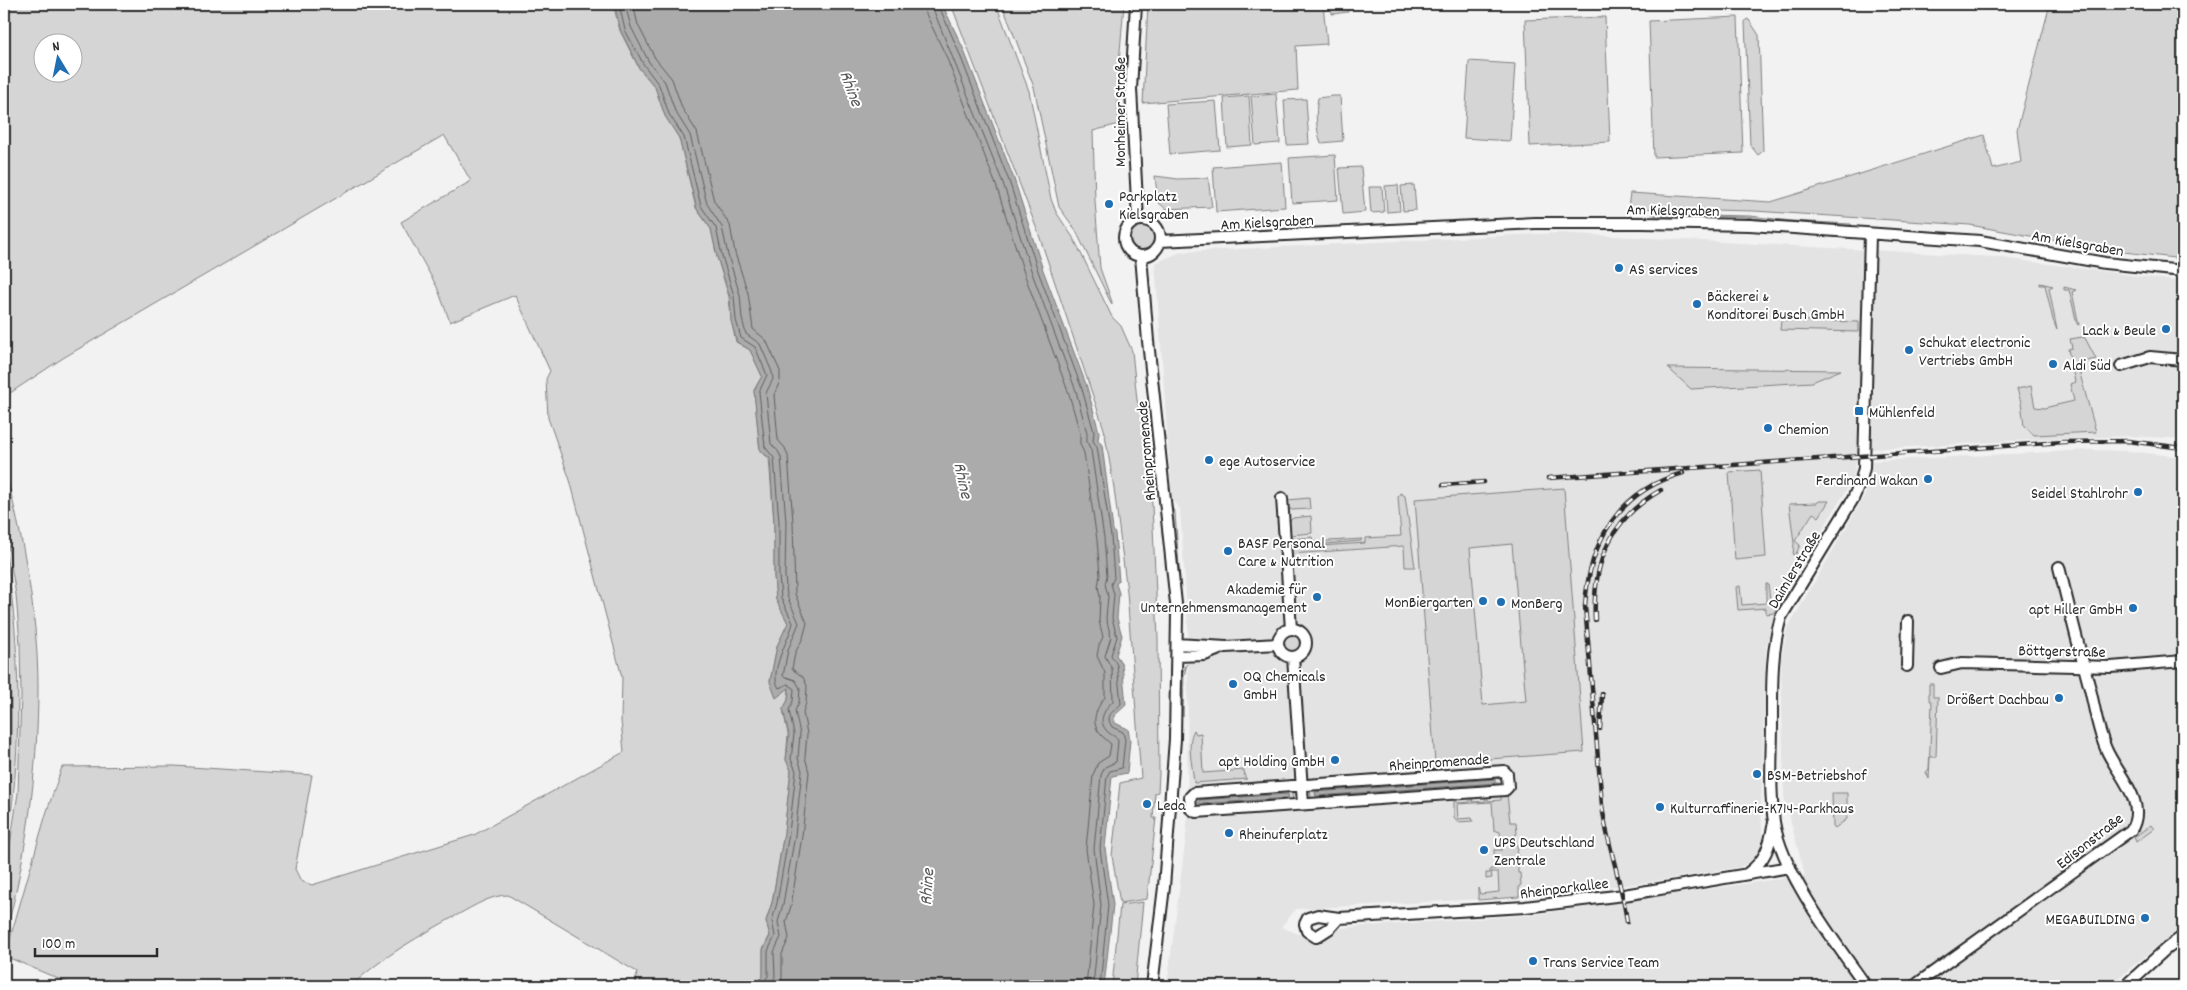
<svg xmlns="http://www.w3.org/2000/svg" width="2187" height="990" font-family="Dekko,sans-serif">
  <rect width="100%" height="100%" fill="#f2f2f2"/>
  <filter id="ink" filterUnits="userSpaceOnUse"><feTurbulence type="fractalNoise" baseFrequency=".02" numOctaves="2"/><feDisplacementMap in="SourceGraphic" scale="10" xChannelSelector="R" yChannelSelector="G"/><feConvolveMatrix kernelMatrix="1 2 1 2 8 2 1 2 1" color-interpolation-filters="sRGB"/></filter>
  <g filter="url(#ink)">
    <!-- built -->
    <path fill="#e3e3e3" d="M1558,233L1996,257L2183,282V439L2130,436L2031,440L1872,449L1857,456L1853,479L1777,606L1766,647L1761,809L1763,848L1755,860L1740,867L1643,883L1519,897L1296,909L1281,927L1321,943L1337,928L1532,915L1805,875L1784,797L1781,660L1787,629L1865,495L1870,475L1871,461L2090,450L2128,451L2183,457V926L2108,986H1167L1187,828L1188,624L1180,509L1172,500L1155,263L1181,252Z"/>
    <!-- green -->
    <path fill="#d5d5d5" stroke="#808080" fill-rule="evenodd" d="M4,4H613L620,31L639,68L655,87L665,116L679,138L696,208L711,229L717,257L729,297L731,320L736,342L750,350L762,376L754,390L760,451L769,458L774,522V576L776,599L788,623L777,646L770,681L776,697L789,687L788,700L783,709L788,734L786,760L791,770L784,833L772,902L766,921L770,935L763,949V976L754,986H635L637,972L508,895C491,895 474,906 459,914C421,935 383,956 351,986H75L5,956L46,814L62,767L175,766L312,775L295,869L301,881L312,885L474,835L624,752L621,721L622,677L570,480L548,418L546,379L550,371L515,295L450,322L437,287L401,222L471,181L444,135L63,358L4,397ZM42,42H72V72H42Z
      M951,4H996L1029,91L1051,199L1056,212L1074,239L1112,317L1121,326L1132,351L1137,400L1145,426L1152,505L1158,638L1159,774L1158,792L1155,793L1153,818H1156L1147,899L1120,903L1112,856L1120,783L1141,778L1127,592L1114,488L1104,429L1038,232Z
      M1002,4H1124L1117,87L1119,124L1093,131L1095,201L1100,268L1112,302V305L1075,229L1059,207L1034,87Z
      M1148,4H1323L1327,44L1296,46L1298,90L1143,103Z
      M1331,4H1348V12L1332,14Z
      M2050,4H2183V259L2107,250L1970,225L1754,211L1628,208L1630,193L1771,202L1984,135L1993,169L2021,162L2017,130Z
      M1605,17L1610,142L1530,146L1525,20Z
      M1738,17L1743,153L1654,157L1649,21Z
      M1747,19L1749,20L1759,35L1763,151L1758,155L1750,145L1745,22Z
      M1469,61L1515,64L1510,141L1464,138Z
      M1276,94L1280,143L1255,145L1251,96Z
      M1249,96L1252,145L1227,147L1224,98Z
      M1333,96H1340L1343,141L1321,143C1316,129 1315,113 1318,98Z
      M1306,99L1309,144L1287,145L1284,100Z
      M1216,101L1220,150L1170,154L1166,104Z
      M1335,155L1338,200L1292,203L1289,158Z
      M1282,162L1285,207L1216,212L1213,167Z
      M1361,167L1365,212L1343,214L1339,168Z
      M1155,176L1178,179L1208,178L1212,207L1166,209L1158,202Z
      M1398,185L1400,211L1387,212L1385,186Z
      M1414,185L1416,210L1403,211L1401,186Z
      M1369,187H1382L1384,212L1371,213Z
      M1652,214L1750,216L1791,221L1851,224L1852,226L1791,223L1745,217L1657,216Z
      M1130 238a12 12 0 1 1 24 0a12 12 0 1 1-24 0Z
      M2040,283L2053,286L2049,288L2057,330L2053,320L2045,285H2040Z
      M2064,287L2076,290L2072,292L2079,325L2077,324L2069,290H2064Z
      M1781,320L1859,322V332L1780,330Z
      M2082,337L2085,338L2096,359L2077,363L2096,432L2034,435L2024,426L2021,402L2017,389L2031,386L2035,407L2044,408L2074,401L2070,384L2075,382L2068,349L2072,348L2070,339Z
      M1668,368L1841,370L1812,382L1691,389Z
      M4,467C23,536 38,616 38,687C38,773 26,859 4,941V883L18,793L21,696L20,644L16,595L4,523Z
      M1760,470L1766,557L1735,560L1729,472Z
      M1564,488L1584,752L1435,763L1415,499ZM1512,544L1526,701L1483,705L1470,548Z
      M1400,493L1405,496L1415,567H1405L1404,546L1291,554V548L1365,543V538L1401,536L1398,497Z
      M1309,498L1310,509L1292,510L1288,508L1287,500Z
      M1819,501H1829L1819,517L1813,513L1795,541L1800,545L1795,556L1793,555L1794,543L1789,504L1817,503Z
      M1169,503L1175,513L1180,579L1178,580Z
      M1311,516L1312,533L1290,535L1289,522L1293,518Z
      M1312,537L1313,542L1362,539L1361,541L1291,547L1290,539Z
      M4,541C22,647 23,756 4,862C4,813 12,766 11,717C11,658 4,600 4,541Z
      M1766,584H1768L1770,599H1778V592H1785L1774,613L1766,614V608L1738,610L1736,587L1740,586L1742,605L1766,603Z
      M1283 644a9 9 0 1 1 18 0a9 9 0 1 1-18 0Z
      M1187,664L1184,676L1183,717L1181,675Z
      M1929,684H1933V697H1938L1936,757H1930L1929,779L1926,772L1929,769L1932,703L1929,699Z
      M1194,730L1196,734L1201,733L1203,773L1244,770L1245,778L1247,779L1194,783C1193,767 1186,744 1194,730Z
      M1499,776V778L1495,779L1316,792V796L1495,783H1500V786L1311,799L1310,789Z
      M1292,791L1293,801L1196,808L1195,797ZM1288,795V798L1199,804L1200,800Z
      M1832,793H1847V819L1835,828L1833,826Z
      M1501,794H1507L1510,822H1516L1517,834L1515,835L1518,851L1516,852L1518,856V873H1520L1521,885L1519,886V897L1478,900V888L1480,894L1499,892L1498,872H1491L1492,878L1486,879V873H1490V869H1495L1494,850H1502L1500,832L1494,830L1492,802L1457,804L1458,819L1472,818L1473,821L1458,822L1454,817V799L1456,797L1457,803L1470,802V796H1472L1473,802L1486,801L1485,795H1488V801L1501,800Z
      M2151,825L2154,829L2136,842L2134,837Z
      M1143,902L1135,986H1112L1120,905Z"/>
    <!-- water -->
    <path fill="#ababab" stroke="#787878" d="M614,4H942L963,48L1014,179L1043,270L1087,387L1099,432L1098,440L1102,445L1113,530L1115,534L1119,581L1116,584L1119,593L1117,618L1122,636L1116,655L1122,664L1126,705L1114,716L1115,723L1128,729L1130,740L1127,773L1112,776L1105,848L1113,905L1104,986H755L763,976V950L770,936L766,921L772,903L784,833L791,770L786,760L789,735L783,709L788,700L789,688L776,698L770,682L777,646L788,623L776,600L774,576V523L770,458L760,451L754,391L762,376L750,350L737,342L731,321L730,297L717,257L711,229L697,209L679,138L665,116L655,87L639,68L621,31Z
      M1495,779V783L1316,796L1315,792Z
      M1288,794V798L1199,804V800Z"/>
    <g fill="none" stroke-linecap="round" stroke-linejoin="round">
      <!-- shore -->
      <path stroke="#5e5e5e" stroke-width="1" d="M619,4L625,30L644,65L659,85L669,114L684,137L701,206L716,228L722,256L734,296L736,320L741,338L755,347L767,375L759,392L765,447L774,458L779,522V576L781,598L793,623C789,640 768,672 779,688L788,684L794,689L793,701L789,710L794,734L791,759L796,771L789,833L777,903L772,921L775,936L768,951V976L761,986
        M625,4L631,27L649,62L665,82L675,111L690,135L707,204L722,227L728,255L740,295L742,319L746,334L760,344L772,372L773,379L766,393L771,444L778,451L781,457L786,522L785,576L787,596L799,623L788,650L783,676L795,680L800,688L799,702L795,711L800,734L798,758L802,771L795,835L783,904L778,922L781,937L774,952L775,977L769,986
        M633,4L638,25L655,58L672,79L682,108L697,132L714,201L730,225L735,253L748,293L753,329L766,340L780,371V381L774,395L778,440L785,448L788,456L793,522L795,594L807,623L803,638L795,653L792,669L803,677L807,686L806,703L803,712L807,734L805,757L809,772L802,836L791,906L786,922L789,938L782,954V978L779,986
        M924,4L925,12L946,56L996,185L1025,276L1069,394L1080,433V444L1084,453L1097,540L1100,575L1098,586L1100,597L1099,621L1103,637L1099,645L1097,656L1105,673V697C1096,709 1089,723 1102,736C1105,739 1108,741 1111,744L1109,756L1098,763L1093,775L1086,849L1094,905L1086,986
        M931,4L1003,183L1032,273L1076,391L1087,433V442L1091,450L1104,538L1107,576L1105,584L1108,596L1106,618L1111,637L1105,656L1112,669L1113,701C1104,710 1096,722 1109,733C1113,736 1116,736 1118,741L1116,762L1105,767L1101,775L1094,849L1101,905L1093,986
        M938,4L958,50L1009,181L1038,271L1082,389L1094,432L1093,441L1097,447L1111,536L1114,578L1111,584L1114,594L1112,618L1117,637L1111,655L1117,665L1121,704C1114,712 1104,714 1112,727L1123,732L1125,740L1122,768L1110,771L1107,776L1100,849L1108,905L1100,986"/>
      <!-- minor casing -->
      <g stroke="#2b2b2b" stroke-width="14">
        <path id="minor" d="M1136,4L1131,89L1138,220
          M1124 238a18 18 0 1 1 36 0a18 18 0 1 1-36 0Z
          M1160,241L1535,223H1642L1750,225L1980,241L2105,263L2183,271
          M1141,256L1148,341L1177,613L1175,739L1164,887L1152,986
          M2121,366L2150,357L2183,360
          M1282,498L1291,629
          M1278 643a14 14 0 1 1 28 0a14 14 0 1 1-28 0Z
          M1177,644L1226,647L1278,644
          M1177,656L1205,655L1222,648
          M1293,657L1303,804
          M1907,666L1908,621
          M1941,668L1962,663L2111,667L2183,661
          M1504,771L1507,774L1508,787L1505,790L1196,812L1191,809L1190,797L1194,793Z
          M1748,873C1765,861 1770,846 1773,826
          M1339,918L1330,928L1316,937L1307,931L1305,924L1308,918L1318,915L1339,918L1525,907L1624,895L1790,867
          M1866,986C1836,943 1782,873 1774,822C1769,789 1772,755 1772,723C1772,687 1771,652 1781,617L1853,499L1861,480L1864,468L1870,234
          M1914,986L2131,830C2148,803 2118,775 2107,751C2098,732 2095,709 2090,689C2079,648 2069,608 2059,567
          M2125,986L2167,948L2183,936"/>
      </g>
      <!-- minor -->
      <use href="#minor" stroke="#fff" stroke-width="10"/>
      <!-- rail casing -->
      <g stroke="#2b2b2b" stroke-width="4.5">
        <path id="rail" d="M1548,478L2063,442L2128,441L2183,448
          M1443,485L1484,482
          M1595,620C1592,563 1610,519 1661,490
          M1600,729L1602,694
          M1627,922C1622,882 1607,845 1602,805L1585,606C1589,542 1618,491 1683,473"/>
      </g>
      <!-- rail -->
      <use href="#rail" stroke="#fff" stroke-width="2.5" stroke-dasharray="8" stroke-linecap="butt"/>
    </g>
  </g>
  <!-- markers -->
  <g fill="#1f6fb2" stroke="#fff" stroke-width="2">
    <circle cx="1109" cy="204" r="5"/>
    <circle cx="1619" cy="268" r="5"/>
    <circle cx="1697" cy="304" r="5"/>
    <circle cx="2166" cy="329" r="5"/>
    <circle cx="1909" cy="350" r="5"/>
    <circle cx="2053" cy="364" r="5"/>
    <rect x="1854" y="406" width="10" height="10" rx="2.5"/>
    <circle cx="1768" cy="428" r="5"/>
    <circle cx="1209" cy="460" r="5"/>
    <circle cx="1928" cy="479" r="5"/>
    <circle cx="2138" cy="492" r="5"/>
    <circle cx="1228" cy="551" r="5"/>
    <circle cx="1317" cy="597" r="5"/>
    <circle cx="1483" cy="601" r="5"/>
    <circle cx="1501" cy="602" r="5"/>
    <circle cx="2133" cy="608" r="5"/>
    <circle cx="1233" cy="684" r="5"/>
    <circle cx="2059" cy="698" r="5"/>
    <circle cx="1335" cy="760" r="5"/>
    <circle cx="1757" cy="774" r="5"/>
    <circle cx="1147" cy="804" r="5"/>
    <circle cx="1660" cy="807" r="5"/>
    <circle cx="1229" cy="833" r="5"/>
    <circle cx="1484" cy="850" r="5"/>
    <circle cx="2145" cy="918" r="5"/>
    <circle cx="1533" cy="961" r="5"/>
  </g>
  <g text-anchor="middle" stroke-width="4" stroke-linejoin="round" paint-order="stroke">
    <!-- street labels -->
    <g font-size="16" fill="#2b2b2b" stroke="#fff">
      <text transform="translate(1119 112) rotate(-90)" y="6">Monheimer Straße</text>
      <text transform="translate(1673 209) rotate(1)" y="6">Am Kielsgraben</text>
      <text transform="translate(1267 221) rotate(-3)" y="6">Am Kielsgraben</text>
      <text transform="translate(2078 242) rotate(10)" y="6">Am Kielsgraben</text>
      <text transform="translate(1145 451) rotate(-95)" y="6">Rheinpromenade</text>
      <text transform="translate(1793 569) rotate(-59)" y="6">Daimlerstraße</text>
      <text transform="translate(2062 650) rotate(1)" y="6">Böttgerstraße</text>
      <text transform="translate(1439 761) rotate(-4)" y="6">Rheinpromenade</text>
      <text transform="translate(2089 840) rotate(-38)" y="6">Edisonstraße</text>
      <text transform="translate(1564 887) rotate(-7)" y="6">Rheinparkallee</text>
    </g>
    <!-- poi labels -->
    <g font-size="16" fill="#2b2b2b" stroke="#fff" text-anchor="start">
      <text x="1119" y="201">Parkplatz<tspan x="1119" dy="18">Kielsgraben</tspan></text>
      <text x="1629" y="274">AS services</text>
      <text x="1707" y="301">Bäckerei &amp;<tspan x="1707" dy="18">Konditorei Busch GmbH</tspan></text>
      <text x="2156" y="335" text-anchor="end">Lack &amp; Beule</text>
      <text x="1919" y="347">Schukat electronic<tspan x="1919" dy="18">Vertriebs GmbH</tspan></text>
      <text x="2063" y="370">Aldi Süd</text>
      <text x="1869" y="417">Mühlenfeld</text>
      <text x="1778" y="434">Chemion</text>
      <text x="1219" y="466">ege Autoservice</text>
      <text x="1918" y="485" text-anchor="end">Ferdinand Wakan</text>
      <text x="2128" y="498" text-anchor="end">Seidel Stahlrohr</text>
      <text x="1238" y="548">BASF Personal<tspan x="1238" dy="18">Care &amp; Nutrition</tspan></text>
      <text x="1307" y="594" text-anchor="end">Akademie für<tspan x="1307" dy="18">Unternehmensmanagement</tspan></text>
      <text x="1473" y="607" text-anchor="end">MonBiergarten</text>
      <text x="1511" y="608">MonBerg</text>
      <text x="2123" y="614" text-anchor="end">apt Hiller GmbH</text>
      <text x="1243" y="681">OQ Chemicals<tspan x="1243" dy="18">GmbH</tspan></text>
      <text x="2049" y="704" text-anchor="end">Drößert Dachbau</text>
      <text x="1325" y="766" text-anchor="end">apt Holding GmbH</text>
      <text x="1767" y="780">BSM-Betriebshof</text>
      <text x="1157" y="810">Leda</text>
      <text x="1670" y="813">Kulturraffinerie-K714-Parkhaus</text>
      <text x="1239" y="839">Rheinuferplatz</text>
      <text x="1494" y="847">UPS Deutschland<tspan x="1494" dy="18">Zentrale</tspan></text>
      <text x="2135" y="924" text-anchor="end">MEGABUILDING</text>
      <text x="1543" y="967">Trans Service Team</text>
    </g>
    <!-- water labels -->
    <g font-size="18" font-style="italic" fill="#585858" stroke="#fff">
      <text transform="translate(852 88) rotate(70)" y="6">Rhine</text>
      <text transform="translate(964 480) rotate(78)" y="6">Rhine</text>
      <text transform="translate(926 887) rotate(-86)" y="6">Rhine</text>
    </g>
  </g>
  <!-- margin -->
  <rect width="2187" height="990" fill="none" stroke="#fff" stroke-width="20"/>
  <rect x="10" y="10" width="2167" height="970" fill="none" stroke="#2b2b2b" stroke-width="2" filter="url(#ink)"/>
  <!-- north arrow -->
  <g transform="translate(58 58) rotate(350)"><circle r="24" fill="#ffffff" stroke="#aaaaaa"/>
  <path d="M0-4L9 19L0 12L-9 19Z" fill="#1f6fb2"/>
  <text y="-8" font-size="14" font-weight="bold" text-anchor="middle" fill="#2b2b2b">N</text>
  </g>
  <!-- scale -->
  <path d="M35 948v8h122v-8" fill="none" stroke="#2b2b2b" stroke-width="2.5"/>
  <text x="42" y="948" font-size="15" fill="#2b2b2b" stroke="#ffffff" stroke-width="4" paint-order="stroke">100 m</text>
</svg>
